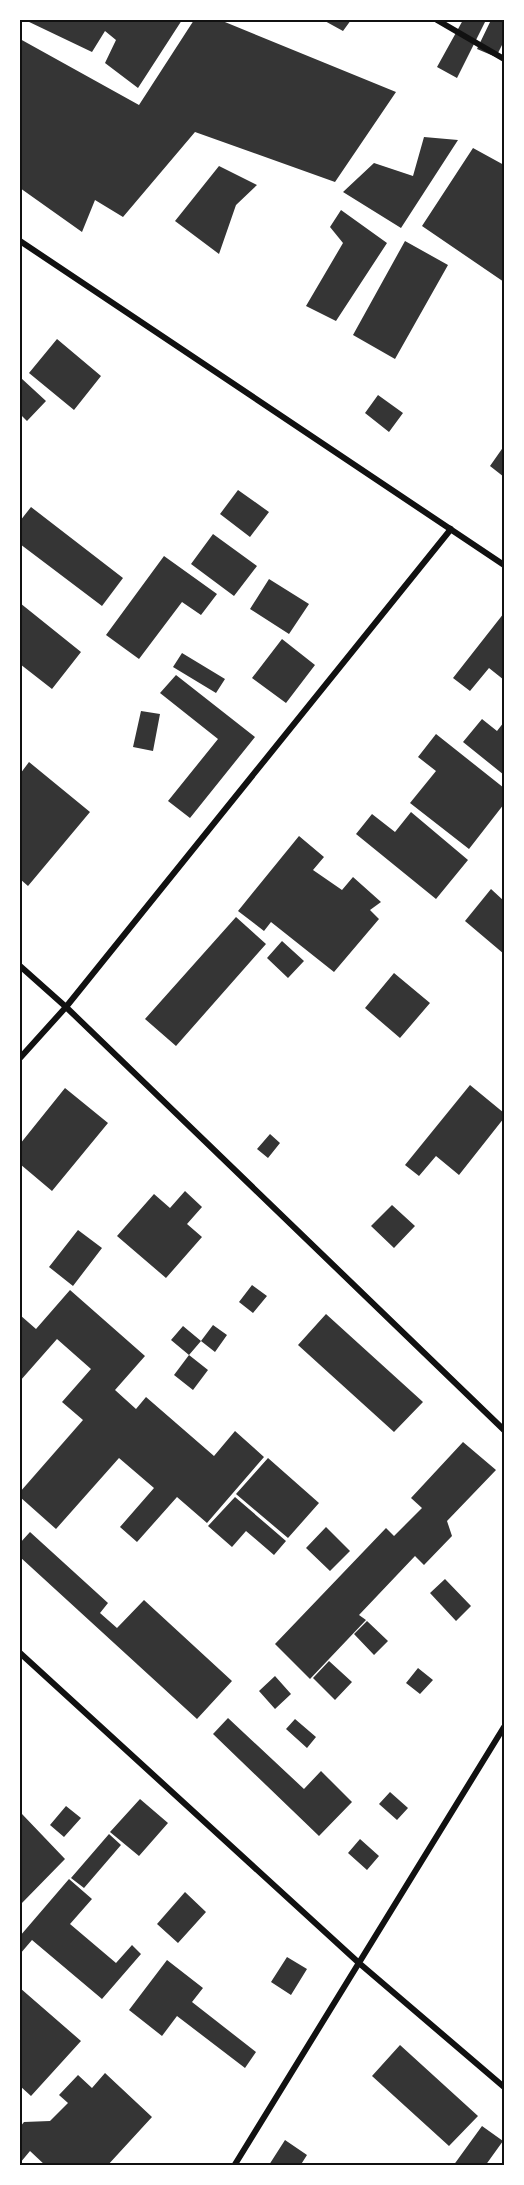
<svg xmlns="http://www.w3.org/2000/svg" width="524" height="2185" font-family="Cabin,sans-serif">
  <rect width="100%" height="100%" fill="#fff"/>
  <!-- building -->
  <path fill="#353535" d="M25,20H182L138,88L105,63L116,40L105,31L92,52Z
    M194,20H220L396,92L335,182L195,132L123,217L95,200L82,232L20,188V39L139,105Z
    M323,20H351L343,31Z
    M463,20H486L457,78L437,67Z
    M491,20H504V41L496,57L477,49Z
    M424,137L458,140L401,228L343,192L374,163L413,176Z
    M473,148L504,165V282L422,226Z
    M219,166L257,185L236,205L219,254L175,221Z
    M341,210L387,243L336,321L306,306L343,243L330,227Z
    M405,241L448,265L395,359L353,335Z
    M57,339L101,376L74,410L29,373Z
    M21,378L46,401L27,421L20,414Z
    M378,395L403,413L389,432L365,413Z
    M504,446V477L490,466Z
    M238,490L269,512L250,537L220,514Z
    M31,507L123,578L102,606L20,544V521Z
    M213,534L257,566L234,596L191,564Z
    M164,556L217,594L201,615L182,602L139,659L106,635Z
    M269,579L309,604L289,634L250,609Z
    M20,603L81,652L52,689L20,664Z
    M504,613V680L489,668L470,691L453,678Z
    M282,639L315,665L286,703L252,678Z
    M182,653L225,679L216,693L173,667Z
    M176,675L255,737L190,818L168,801L218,739L160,693Z
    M141,711L160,714L153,751L133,747Z
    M482,719L497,731L504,722V775L463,742Z
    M436,734L504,788V804L469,849L410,803L436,771L418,757Z
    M29,762L90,812L28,886L20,879V774Z
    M411,812L468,860L436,899L356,834L372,814L395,832Z
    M299,836L324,857L313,870L342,890L353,877L381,902L370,910L379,919L334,972L271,922L264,931L238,911Z
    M491,889L504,901V954L465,921Z
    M236,917L266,944L176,1046L145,1019Z
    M282,941L304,961L288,978L267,958Z
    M394,973L430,1003L400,1038L365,1008Z
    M470,1085L504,1113V1118L459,1175L436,1156L419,1176L405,1165Z
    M65,1088L108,1123L52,1191L20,1164V1144Z
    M270,1134L280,1143L268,1158L257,1149Z
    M185,1191L202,1207L187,1224L202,1237L166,1278L117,1236L154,1194L170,1208Z
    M392,1205L415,1226L394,1248L371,1226Z
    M78,1230L102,1248L73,1286L49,1267Z
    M252,1285L267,1296L253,1313L239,1302Z
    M70,1290L145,1356L115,1390L136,1409L146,1397L214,1456L235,1431L264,1457L207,1523L177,1497L137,1542L120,1527L154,1488L119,1458L56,1529L20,1497V1492L83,1420L62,1402L91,1369L57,1339L20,1381V1315L36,1329Z
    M326,1314L423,1402L394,1432L298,1345Z
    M213,1325L227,1335L215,1352L201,1341Z
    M183,1326L201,1341L189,1355L208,1370L193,1390L174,1375L189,1355L171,1340Z
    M463,1442L496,1470L447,1521L452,1536L424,1565L415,1556L359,1615L366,1620L310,1679L275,1644L386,1528L394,1536L422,1508L411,1498Z
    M268,1458L319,1503L288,1538L236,1494Z
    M235,1497L286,1541L274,1555L246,1531L232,1547L208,1526Z
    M326,1527L350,1551L330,1571L306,1548Z
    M30,1532L108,1603L100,1613L117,1628L144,1600L232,1681L197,1719L20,1557V1543Z
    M445,1579L471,1606L456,1621L430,1593Z
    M367,1621L388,1641L374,1655L354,1634Z
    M329,1661L352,1682L335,1700L313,1678Z
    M418,1668L433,1680L420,1694L406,1683Z
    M275,1676L291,1694L275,1709L259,1691Z
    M228,1718L304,1789L321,1771L352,1802L319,1836L213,1734Z
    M295,1719L316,1737L307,1748L286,1729Z
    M390,1792L408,1808L397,1820L379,1804Z
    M140,1799L168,1823L139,1856L110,1832Z
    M66,1806L81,1818L64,1837L50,1825Z
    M22,1814L65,1859L21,1904L20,1902V1816Z
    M109,1834L121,1845L84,1888L71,1878Z
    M360,1839L379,1856L367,1870L348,1853Z
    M69,1879L92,1899L70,1924L116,1963L132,1945L141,1954L102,1999L32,1940L20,1954V1936Z
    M185,1892L206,1912L178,1943L157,1924Z
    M287,1957L307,1969L291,1995L271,1982Z
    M167,1960L203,1988L192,2002L256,2052L245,2068L177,2016L162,2036L129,2010Z
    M20,1988L81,2041L31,2096L20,2086Z
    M400,2045L478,2116L449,2146L372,2076Z
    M105,2073L152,2117L107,2166H46L30,2151L20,2163V2127L24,2122L50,2121L68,2103L59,2095L78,2075L92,2088Z
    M482,2126L503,2141L485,2166H453Z
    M285,2140L307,2155L300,2166L269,2165Z"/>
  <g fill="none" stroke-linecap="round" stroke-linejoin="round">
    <!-- minor -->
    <path stroke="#111" stroke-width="6" d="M437,20L504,59
      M20,241L504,565
      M20,966L66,1007L504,1430
      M20,1058L66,1007L451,529
      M20,1653L359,1963L504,2087
      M234,2166L504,1727"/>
  </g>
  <!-- border -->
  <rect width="524" height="2185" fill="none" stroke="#ffffff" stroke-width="42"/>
  <rect x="21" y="21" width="482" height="2143" fill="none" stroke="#111" stroke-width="2"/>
</svg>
